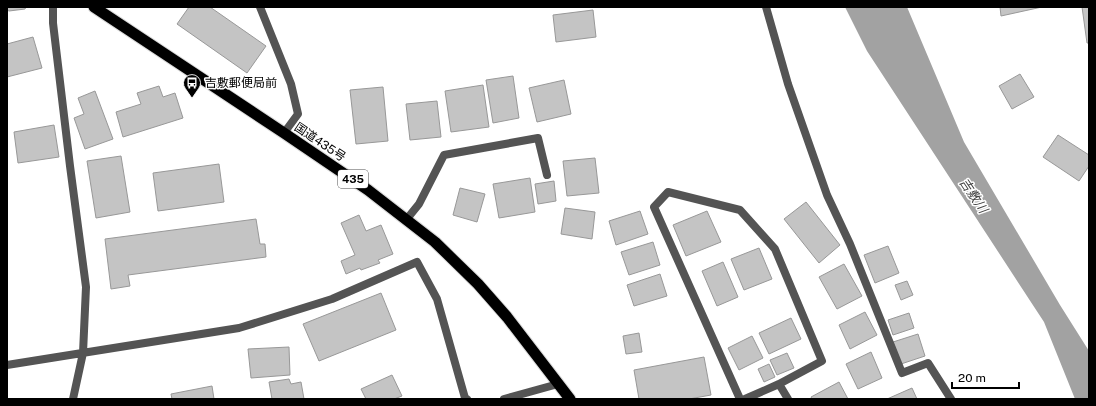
<svg xmlns="http://www.w3.org/2000/svg" width="1096" height="406" font-family="'Public Sans','Noto Sans JP',sans-serif">
  <rect width="100%" height="100%" fill="#fff"/>
  <!-- water -->
  <path fill="#a2a2a2" d="M845,7H907L964,142L1060,305L1089,351V399H1075L1044,322L867,51Z"/>
  <!-- building -->
  <path fill="#c4c4c4" stroke="#989898" d="M7,7H26L25,9L9,11L7,10Z
    M189,7H210L266,46L247,73L177,24Z
    M1000,7H1042L1001,16Z
    M1082,7H1089V43H1087Z
    M593,10L596,37L556,42L553,15Z
    M33,37L42,68L7,77V44Z
    M1020,74L1034,97L1012,109L999,86Z
    M513,76L519,118L493,123L486,80Z
    M564,80L571,114L537,122L529,88Z
    M483,85L489,127L451,132L445,91Z
    M159,86L163,97L175,93L183,118L123,137L116,112L141,104L137,93Z
    M383,87L388,141L356,144L350,90Z
    M95,91L113,139L85,149L74,118L84,114L78,98Z
    M437,101L441,137L410,140L406,104Z
    M54,125L59,157L18,163L14,132Z
    M1058,135L1089,155V166L1079,181L1043,157Z
    M121,156L130,212L96,218L87,161Z
    M595,158L599,193L567,196L563,161Z
    M219,164L224,202L158,211L153,173Z
    M530,178L535,212L499,218L493,184Z
    M554,181L556,201L538,204L535,184Z
    M460,188L485,194L477,222L453,215Z
    M806,202L840,245L819,263L784,219Z
    M565,208L595,212L592,239L561,234Z
    M640,211L648,234L616,245L609,221Z
    M707,211L721,242L686,256L673,225Z
    M359,215L366,231L381,225L393,254L378,260L380,263L361,270L360,268L346,274L341,261L355,255L341,223Z
    M256,219L260,244H265L266,257L128,275L130,286L111,289L105,239Z
    M653,242L660,265L629,275L621,252Z
    M888,246L899,273L875,283L864,255Z
    M759,248L772,279L744,290L731,259Z
    M723,262L738,297L717,306L702,271Z
    M844,264L862,296L837,309L819,277Z
    M660,274L667,296L634,306L627,285Z
    M907,281L913,295L901,300L895,285Z
    M381,293L396,330L319,361L303,324Z
    M865,312L877,335L850,349L839,325Z
    M909,313L914,328L893,335L888,320Z
    M791,318L801,339L769,354L759,333Z
    M639,333L642,352L626,354L623,336Z
    M918,334L925,356L901,364L893,342Z
    M752,336L763,358L739,370L728,348Z
    M289,347L290,375L251,378L248,349Z
    M871,352L882,378L858,389L846,364Z
    M787,353L794,368L777,375L770,360Z
    M704,357L711,395L689,399H639L634,370Z
    M769,364L775,377L764,382L758,369Z
    M392,375L402,396L394,399H366L361,389Z
    M289,379L291,384L301,382L304,399H272L269,382Z
    M839,382L848,399H812L811,397Z
    M212,386L214,399H172L171,394Z
    M912,388L917,399H887Z"/>
  <g fill="none" stroke-linecap="round" stroke-linejoin="round">
    <!-- trunk casing -->
    <g stroke="#dbdbdb" stroke-width="13">
      <path id="trunk" d="M94,7L284,133L368,190L435,242L478,284L507,317L570,399"/>
    </g>
    <!-- minor -->
    <path stroke="#545454" stroke-width="8" d="M53,7V23L70,166L86,287L83,353L73,399
      M260,7L291,84L298,114L284,133
      M766,7L788,84L827,195L850,244L902,373L928,363L951,399
      M406,220L419,204L444,155L538,138L547,175
      M7,365L239,328L332,299L417,262L437,299L465,398L467,399
      M504,399L558,384
      M740,399L654,207L668,192L740,210L775,249L822,361L779,384
      M745,399L779,384L788,399"/>
    <!-- trunk -->
    <use href="#trunk" stroke="#000" stroke-width="11"/>
  </g>
  <!-- icons -->
  <defs>
    <g id="bus-pin" transform="scale(0.9)"><path d="M0 17L-7.5 6A9.5 9.5 0 1 1 7.5 6Z" fill="#000" stroke="#fff"/><path d="M-5-6H5V4H4V6H2V4H-2V6H-4V4H-5ZM-3.5-4V0h7V-4ZM-3.5 1.2v1.5H-2V1.2ZM2 1.2v1.5H3.5V1.2Z" fill="#fff"/></g>
  </defs>
  <g fill-rule="evenodd">
    <use href="#bus-pin" x="192" y="83"/>
  </g>
  <g text-anchor="middle" stroke-width="3" stroke-linejoin="round" paint-order="stroke">
    <!-- shield labels -->
    <rect fill="#fff" stroke="#4c4c4c" stroke-width="1" x="338" y="170" width="30" height="18" rx="3"/>
    <g font-size="11" font-weight="bold" fill="#000">
      <text x="353" y="183">435</text>
    </g>
    <!-- poi labels -->
    <g font-size="12" fill="#000" stroke="#fff" text-anchor="start">
      <text x="205" y="87">吉敷郵便局前</text>
    </g>
    <!-- street labels -->
    <g font-size="12" fill="#000" stroke="#fff">
      <text transform="translate(320 142) rotate(34)" y="4">国道435号</text>
    </g>
    <!-- water labels -->
    <g font-size="13" font-style="italic" fill="#434343" stroke="#fff">
      <text transform="translate(974 195) rotate(56)" y="5">吉敷川</text>
    </g>
  </g>
  <!-- border -->
  <rect width="1096" height="406" fill="none" stroke="#000000" stroke-width="16"/>
  <!-- scale -->
  <path d="M952 382v6h67v-6" fill="none" stroke="#000000" stroke-width="2"/>
  <text x="958" y="382" font-size="12" fill="#000000" stroke="#ffffff" stroke-width="3" paint-order="stroke">20 m</text>
</svg>
